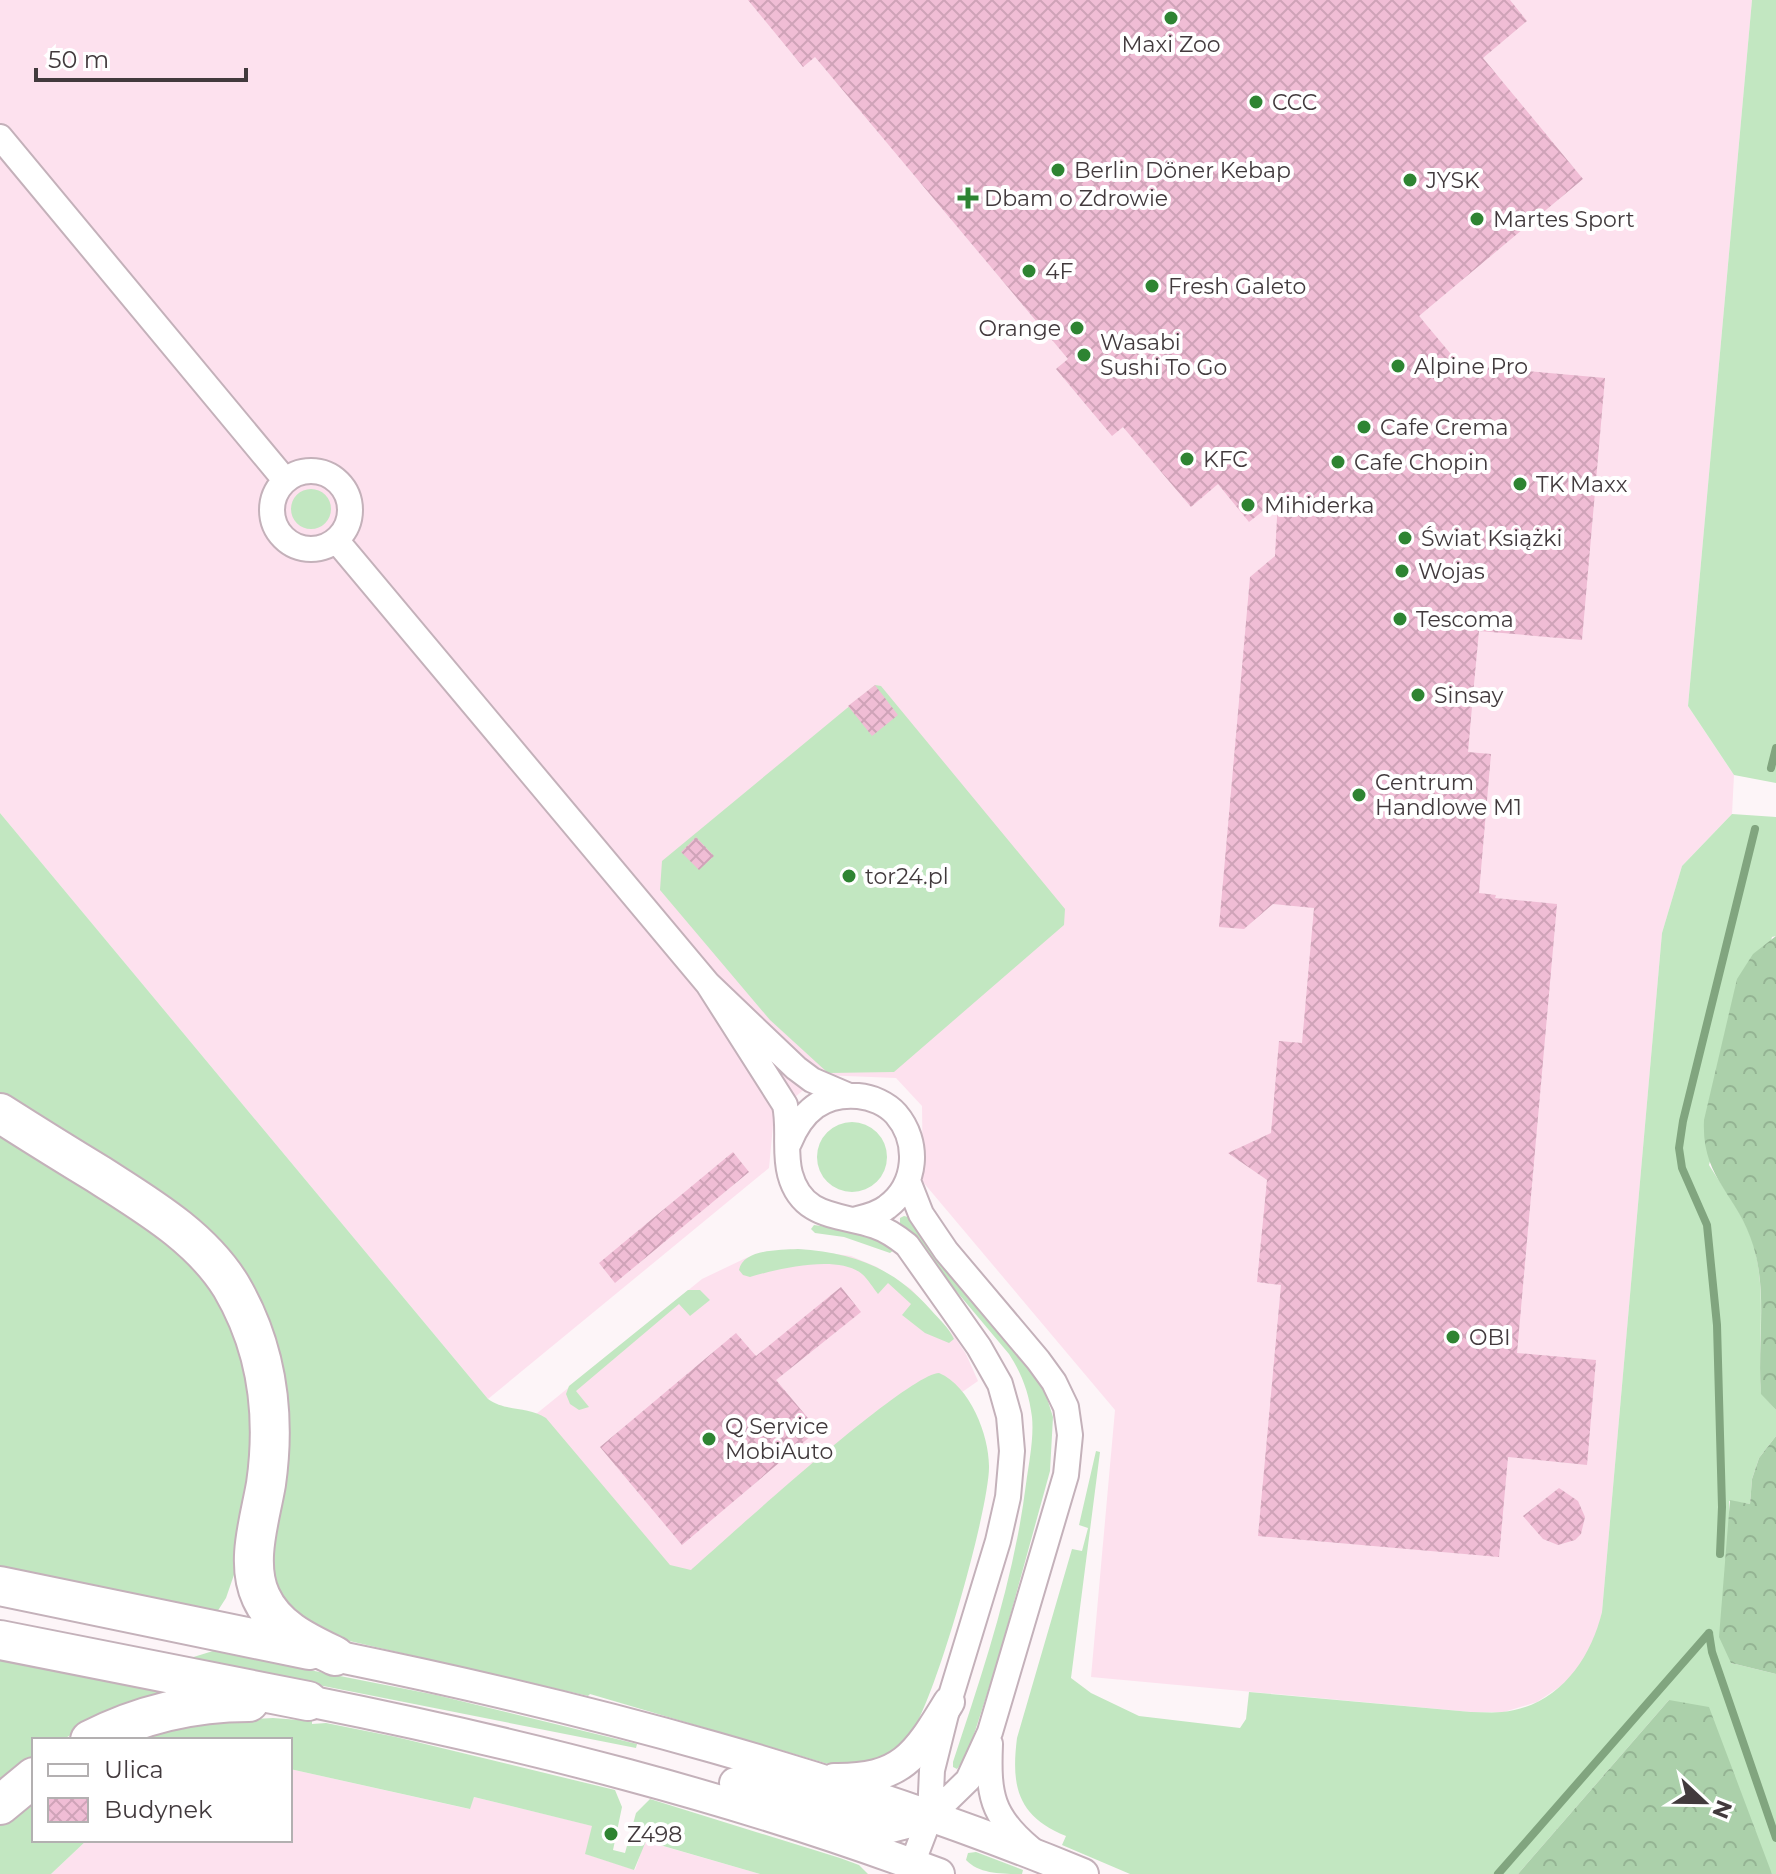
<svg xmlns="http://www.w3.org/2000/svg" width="1776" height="1874" font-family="Montserrat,sans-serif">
  <defs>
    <pattern id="forest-crowns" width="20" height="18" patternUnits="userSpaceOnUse" patternTransform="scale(2)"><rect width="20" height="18" fill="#abd0aa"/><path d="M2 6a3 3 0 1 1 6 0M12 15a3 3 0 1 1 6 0" fill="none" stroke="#94b393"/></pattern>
    <pattern id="building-cross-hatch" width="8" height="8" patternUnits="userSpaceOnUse" patternTransform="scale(2)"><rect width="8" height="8" fill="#f0bdd5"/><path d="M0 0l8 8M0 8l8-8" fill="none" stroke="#cfa3b8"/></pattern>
  </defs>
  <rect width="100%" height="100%" fill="#fdf5f8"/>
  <!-- built -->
  <path fill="#fde1ee" d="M0,0H1752L1688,706L1734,775L1732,814L1682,866L1662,933L1602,1612L1596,1638L1584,1662L1564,1684L1537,1702L1504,1712H1471L1091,1677L1115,1410L923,1182L922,1106L896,1078L821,1075L774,1115L769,1168L488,1399L0,813Z
    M798,1249L851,1256L877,1267L911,1289L954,1336L966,1354L978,1381L879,1450L692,1595L530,1419L702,1279L746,1258L774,1251Z
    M290,1769L469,1809L474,1797L593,1826L586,1854L635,1870L645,1841L760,1874H51L87,1840H290Z"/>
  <!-- grass -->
  <path fill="#c2e7c1" d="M1752,0H1776V783L1734,775L1688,706Z
    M291 509a20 20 0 1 1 40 0a20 20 0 1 1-40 0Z
    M875,685L881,686L1065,909L1064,925L894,1072L828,1073L770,1020L660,890L662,861Z
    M0,813L488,1399C506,1412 528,1406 546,1418L670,1565L691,1570C727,1538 907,1374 939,1373C970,1386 989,1435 989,1466C990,1507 933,1711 907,1739C887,1762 863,1763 835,1766L590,1694L588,1696L319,1634L270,1588L261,1309L0,1098Z
    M1732,814L1776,817V936L1772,937L1709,1165C1725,1191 1745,1216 1754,1246C1767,1294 1757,1345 1761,1393L1776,1410V1436L1759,1458L1752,1479L1750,1504L1729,1501L1731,1663L1776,1674V1874H1772L1669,1700L1518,1874H1130L1062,1845L1066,1836C1017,1816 1011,1786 1017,1738L1072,1549L1082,1551L1088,1528L1079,1525L1096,1451L1100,1452L1071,1678L1091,1693L1139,1716L1240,1728L1246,1719L1249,1692L1471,1712C1481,1712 1492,1713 1502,1712C1557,1707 1590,1661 1602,1612L1662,933L1682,866Z
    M817 1157a35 35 0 1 1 70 0a35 35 0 1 1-70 0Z
    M0,1128L195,1258L242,1342L259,1443L237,1566L226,1598L217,1612L0,1573Z
    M904,1216L908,1217L1032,1367L1045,1392L1053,1417L1050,1471L998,1660L967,1756L957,1769L953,1767V1762C983,1671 1014,1580 1026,1484C1029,1462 1034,1439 1032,1417C1029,1393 1022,1374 1009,1354L900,1224V1218Z
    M814,1225L868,1233L894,1250L890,1253L844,1237L815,1233L811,1229Z
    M798,1249C854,1253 893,1267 931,1310C939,1319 949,1328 954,1339L949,1343L925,1333L902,1315L911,1304L888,1283L878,1294C873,1288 868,1279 862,1274C838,1254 777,1269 750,1277L743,1275L739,1270C743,1249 780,1250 798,1249Z
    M688,1290H700L710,1300L690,1316L679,1304L576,1391L589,1407L579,1410L570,1404L566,1394L569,1386Z
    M213,1651L436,1695L637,1744L636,1748L187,1659Z
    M0,1655L185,1692L81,1729L62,1740H34V1759L0,1788Z
    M273,1718L312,1721V1724L326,1723L396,1737L615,1790L622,1807L613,1850L625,1853L636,1813L650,1799L840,1858L859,1865L868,1874H760L646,1841L634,1870L585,1854L592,1826L474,1797L470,1809L290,1769V1740H116C162,1723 224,1720 273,1718Z
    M34,1793V1840H87L51,1874H0V1825Z
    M976,1852L1023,1870L1022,1874C1002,1874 979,1874 966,1860L968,1853Z"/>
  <!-- forest -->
  <path fill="url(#forest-crowns)" d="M1776,936V1410L1761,1394C1757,1345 1768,1292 1753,1245C1738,1194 1701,1179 1704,1120L1737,979L1753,954Z
    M1776,1436V1674L1731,1663L1719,1637L1730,1500L1750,1504L1752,1479L1759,1458Z
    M1669,1700L1709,1707L1772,1874H1518Z"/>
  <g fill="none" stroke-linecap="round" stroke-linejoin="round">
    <!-- stream -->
    <path stroke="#81a57f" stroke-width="8" d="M1771,768L1776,748
      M1720,1554L1722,1507L1717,1325L1707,1225L1682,1168L1679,1148L1683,1121L1755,829
      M1709,1633L1712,1652L1776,1838
      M1498,1874L1709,1633"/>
  </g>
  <!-- building -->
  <path fill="url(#building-cross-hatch)" d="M748,0H1510L1527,21L1483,58L1583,179L1419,316L1460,365L1605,378L1582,640L1479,631L1474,684L1468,752L1491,754L1479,893L1496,895L1495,898L1557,904L1517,1353L1596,1360L1587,1465L1508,1457L1499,1557L1258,1536L1281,1285L1257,1282L1267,1180L1228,1153L1271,1133L1279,1041L1302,1043L1314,908L1273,904L1244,929L1219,927L1250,577L1275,556L1278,499L1249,522L1218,484L1191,507L1123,427L1112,436L1056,369L1068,359L815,57L803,67Z
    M875,685L898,715L872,736L848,706Z
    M696,837L714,856L699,870L681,852Z
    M733,1152L749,1172L615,1283L599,1263Z
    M841,1287L861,1312L776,1380L818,1430L682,1545L600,1447L736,1333L756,1356Z
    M1559,1488L1578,1501L1585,1517L1581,1534L1575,1540L1558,1545L1543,1539L1523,1516Z"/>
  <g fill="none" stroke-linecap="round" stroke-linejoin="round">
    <!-- minor casing -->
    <g stroke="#c4b1ba" stroke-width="28">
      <path id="minor" d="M0,137L285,480
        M272 510a39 39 0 1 1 78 0a39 39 0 1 1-78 0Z
        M336,540L708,984L796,1068L812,1080L847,1095
        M708,984L785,1105C790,1128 784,1152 790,1174C802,1219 840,1214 875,1226C887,1230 897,1237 907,1245L979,1347L1000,1384L1009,1416L1012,1451L1008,1497L998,1541L949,1702L932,1770L930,1817L912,1864
        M789,1143C802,1111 823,1093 858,1096C872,1097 887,1104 896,1114C920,1142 917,1185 887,1207C877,1215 865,1217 853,1220
        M908,1181L921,1214L946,1251L1038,1360L1054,1382L1066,1407L1070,1435L1066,1475L990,1732L968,1780L930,1817
        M990,1744C988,1794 991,1816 1031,1849"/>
    </g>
    <!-- tertiary casing -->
    <g stroke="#c4b1ba" stroke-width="34">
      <path id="tertiary" d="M335,1656C589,1708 842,1775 1083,1874
        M308,1701C523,1744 734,1797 939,1874
        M834,1779C902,1780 916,1756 949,1702
        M735,1783L871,1824L891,1827L930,1817"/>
    </g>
    <!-- primary casing -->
    <g stroke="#c4b1ba" stroke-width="42">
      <path id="primary" d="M0,1113C33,1134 65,1154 98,1174C146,1205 200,1236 231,1286C267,1347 276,1414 266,1484C260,1519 245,1563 261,1597C275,1628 306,1642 335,1656
        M0,1586L309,1650
        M0,1640L308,1701
        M90,1740C139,1715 194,1702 249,1702
        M0,1805L34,1777"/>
    </g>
    <!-- minor -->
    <use href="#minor" stroke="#fff" stroke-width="24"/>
    <!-- tertiary -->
    <use href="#tertiary" stroke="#fff" stroke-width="30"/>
    <!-- primary -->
    <use href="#primary" stroke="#fff" stroke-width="38"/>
  </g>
  <!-- markers -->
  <g fill="#2e8432" stroke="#fff" stroke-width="3">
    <circle cx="1171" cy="18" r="8"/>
    <circle cx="1256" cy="102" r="8"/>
    <circle cx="1058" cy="170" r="8"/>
    <circle cx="1410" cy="180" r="8"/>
    <path d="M964 186h8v8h8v8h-8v8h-8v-8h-8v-8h8z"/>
    <circle cx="1477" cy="219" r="8"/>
    <circle cx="1029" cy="271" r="8"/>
    <circle cx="1152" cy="286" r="8"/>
    <circle cx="1077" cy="328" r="8"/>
    <circle cx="1084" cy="355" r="8"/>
    <circle cx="1398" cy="366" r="8"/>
    <circle cx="1364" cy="427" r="8"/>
    <circle cx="1187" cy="459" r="8"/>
    <circle cx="1338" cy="462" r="8"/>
    <circle cx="1520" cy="484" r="8"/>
    <circle cx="1248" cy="505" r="8"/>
    <circle cx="1405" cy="538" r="8"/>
    <circle cx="1402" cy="571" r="8"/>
    <circle cx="1400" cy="619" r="8"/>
    <circle cx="1418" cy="695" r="8"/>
    <circle cx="1359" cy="795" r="8"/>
    <circle cx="849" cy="876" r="8"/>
    <circle cx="1453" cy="1337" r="8"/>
    <circle cx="709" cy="1439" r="8"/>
    <circle cx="611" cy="1834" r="8"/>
  </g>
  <g text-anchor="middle" stroke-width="8" stroke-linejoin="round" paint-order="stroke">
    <!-- poi labels -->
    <g font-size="22" fill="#423a3d" stroke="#fff" text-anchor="start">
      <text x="1171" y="52" text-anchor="middle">Maxi Zoo</text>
      <text x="1272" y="110">CCC</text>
      <text x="1074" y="178">Berlin Döner Kebap</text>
      <text x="1426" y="188">JYSK</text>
      <text x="984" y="206">Dbam o Zdrowie</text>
      <text x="1493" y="227">Martes Sport</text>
      <text x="1045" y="279">4F</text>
      <text x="1168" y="294">Fresh Galeto</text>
      <text x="1061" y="336" text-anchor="end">Orange</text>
      <text x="1100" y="350">Wasabi<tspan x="1100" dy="25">Sushi To Go</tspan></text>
      <text x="1414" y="374">Alpine Pro</text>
      <text x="1380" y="435">Cafe Crema</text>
      <text x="1203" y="467">KFC</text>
      <text x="1354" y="470">Cafe Chopin</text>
      <text x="1536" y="492">TK Maxx</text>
      <text x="1264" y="513">Mihiderka</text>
      <text x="1421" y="546">Świat Książki</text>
      <text x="1418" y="579">Wojas</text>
      <text x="1416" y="627">Tescoma</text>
      <text x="1434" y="703">Sinsay</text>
      <text x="1375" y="790">Centrum<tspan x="1375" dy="25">Handlowe M1</tspan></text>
      <text x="865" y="884">tor24.pl</text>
      <text x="1469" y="1345">OBI</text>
      <text x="725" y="1434">Q Service<tspan x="725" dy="25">MobiAuto</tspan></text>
      <text x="627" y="1842">Z498</text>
    </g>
  </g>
  <!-- legend -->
  <rect x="32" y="1738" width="260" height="104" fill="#ffffff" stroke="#b3b0b1" stroke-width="2"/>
  <rect x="48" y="1764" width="40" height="12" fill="#ffffff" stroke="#b3b0b1" stroke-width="2"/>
  <text x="104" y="1778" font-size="24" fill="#423a3d">Ulica</text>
  <rect x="48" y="1798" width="40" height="24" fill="url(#building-cross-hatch)" stroke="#b3b0b1" stroke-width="2"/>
  <text x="104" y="1818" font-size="24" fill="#423a3d">Budynek</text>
  <!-- north arrow -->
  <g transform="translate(1704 1802) rotate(112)" stroke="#ffffff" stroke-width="6" paint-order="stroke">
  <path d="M0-6L14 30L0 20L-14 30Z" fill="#423a3d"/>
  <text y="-12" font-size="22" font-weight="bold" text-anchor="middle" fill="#423a3d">N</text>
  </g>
  <!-- scale -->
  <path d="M36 68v12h210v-12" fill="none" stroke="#423a3d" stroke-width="4"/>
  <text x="48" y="68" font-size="24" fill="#423a3d" stroke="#ffffff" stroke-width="6" paint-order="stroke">50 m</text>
</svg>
